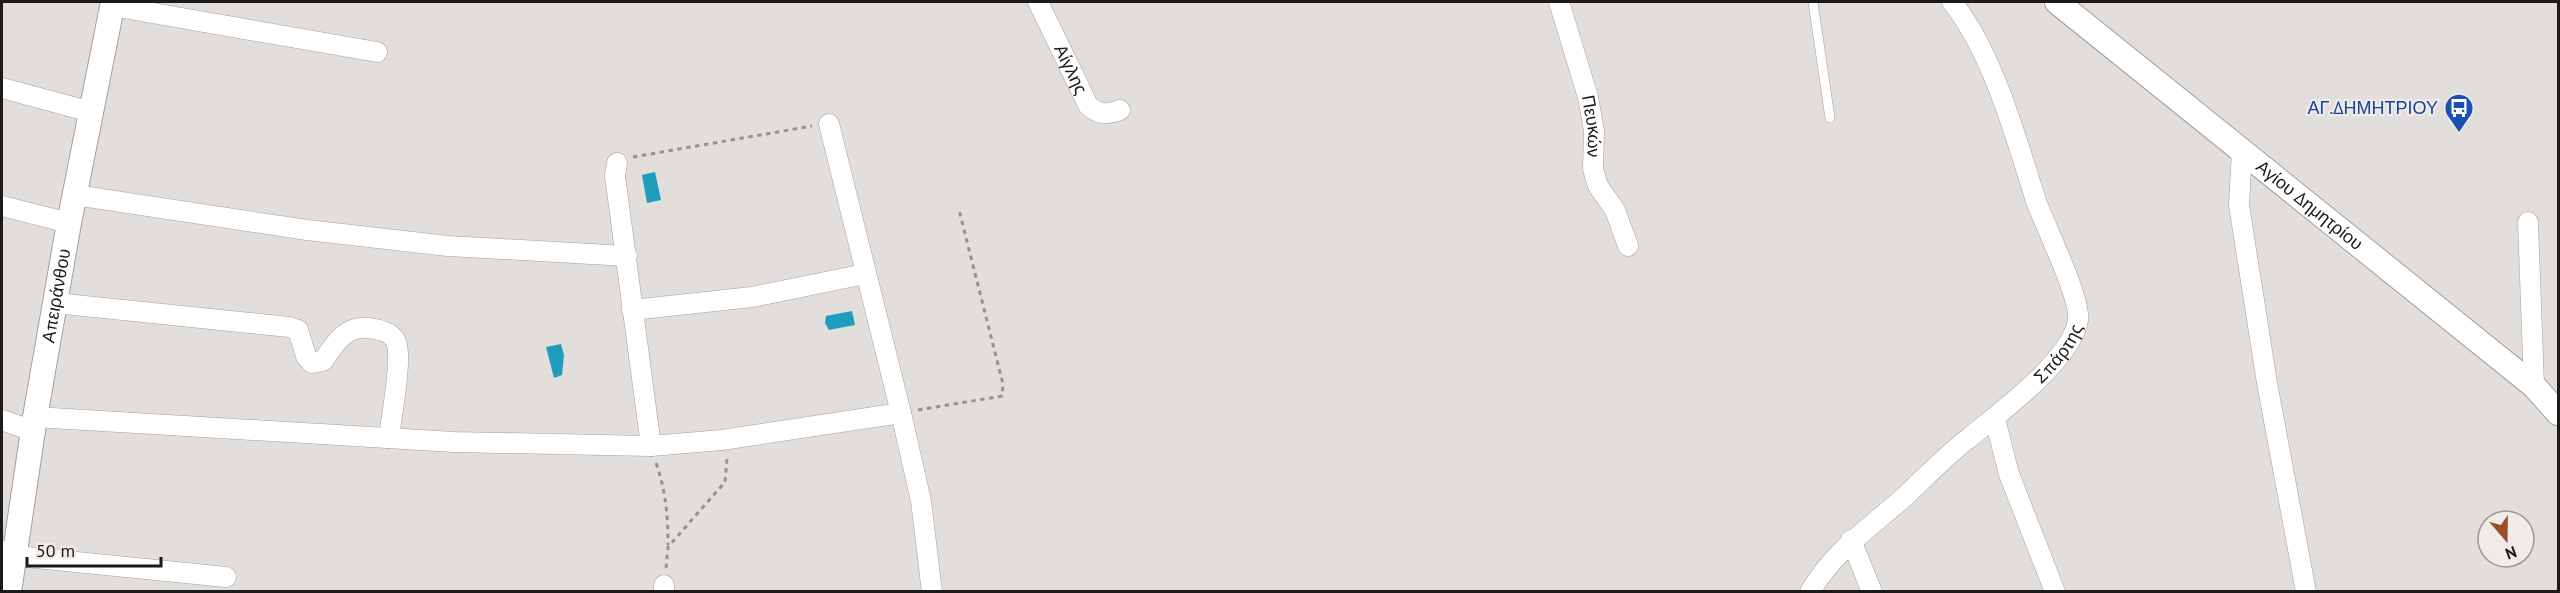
<svg xmlns="http://www.w3.org/2000/svg" width="2560" height="593" font-family="'PT Sans',sans-serif">
  <rect width="100%" height="100%" fill="#e2dedb"/>
  <!-- water -->
  <path fill="#1e9ebc" d="M655,172L661,200L647,203L642,175Z
    M852,311L855,325L829,330L825,323L826,316Z
    M561,344L564,355L562,375L554,378L546,347Z"/>
  <g fill="none" stroke-linecap="round" stroke-linejoin="round">
    <!-- service casing -->
    <g stroke="#a4a09d" stroke-width="10">
      <path id="service" d="M1813,2L1830,118"/>
    </g>
    <!-- minor casing -->
    <g stroke="#a4a09d" stroke-width="21">
      <g id="minor">
        <path id="s1" d="M1038,2L1088,105C1099,115 1106,115 1120,110"/>
        <path id="s2" d="M1559,2L1588,97L1594,131L1593,169L1598,186L1615,210L1628,246"/>
        <path d="M112,6L377,52"/>
        <path d="M2,88L91,112"/>
        <path d="M829,124L901,413L921,501L932,592"/>
        <path d="M2242,150L2239,205L2267,383L2306,592"/>
        <path d="M617,163L615,176L651,446"/>
        <path d="M75,195L307,230L448,246L627,256"/>
        <path d="M2,206L69,223"/>
        <path d="M2528,222L2534,386"/>
        <path d="M55,303L289,327L298,330L306,356L312,363L323,361C335,344 344,326 368,328C378,329 392,332 396,342C403,357 391,418 389,438"/>
        <path d="M632,310L752,297L865,274"/>
        <path d="M35,417L454,442L651,446L722,440L901,413"/>
        <path d="M1995,419L2009,474L2055,592"/>
        <path d="M2,420L33,431"/>
        <path d="M1851,540L1872,592"/>
        <path d="M2,551L16,556L226,577"/>
        <path d="M664,585V592"/>
        <path id="s3" d="M1810,592C1833,552 1868,529 1902,499C1924,479 1945,456 1969,438C1999,413 2072,360 2078,320C2081,298 2045,226 2036,201C2016,138 1993,53 1952,2"/>
      </g>
    </g>
    <!-- tertiary casing -->
    <g stroke="#a4a09d" stroke-width="26">
      <g id="tertiary">
        <path id="s4" d="M2057,2L2534,386L2558,413"/>
        <path id="s5" d="M9,592L35,417L69,223L113,2"/>
      </g>
    </g>
    <!-- path -->
    <path stroke="#95928f" stroke-width="3" stroke-dasharray="4.5 4.5" stroke-linecap="butt" d="M633,157L812,126
      M918,410L1002,396L1003,384L959,210
      M656,463C666,491 668,517 668,545
      M666,568L668,547L725,482L727,458"/>
    <!-- service -->
    <use href="#service" stroke="#fff" stroke-width="9"/>
    <!-- minor -->
    <use href="#minor" stroke="#fff" stroke-width="20"/>
    <!-- tertiary -->
    <use href="#tertiary" stroke="#fff" stroke-width="24"/>
  </g>
  <!-- icons -->
  <defs>
    <g id="bus-pin" transform="scale(1.5)"><path d="M0 17L-7.5 6A9.5 9.5 0 1 1 7.5 6Z" fill="#1a4fb4" stroke="#efebe8"/><path d="M-5-6H5V4H4V6H2V4H-2V6H-4V4H-5ZM-3.5-4V0h7V-4ZM-3.5 1.2v1.5H-2V1.2ZM2 1.2v1.5H3.5V1.2Z" fill="#fff"/></g>
  </defs>
  <g fill-rule="evenodd">
    <use href="#bus-pin" x="2459" y="108"/>
  </g>
  <g text-anchor="middle" stroke-width="4.5" stroke-linejoin="round" paint-order="stroke">
    <!-- street labels -->
    <g font-size="18" fill="#1c1b19" stroke="#efebe8">
      <text dy="6" stroke="none"><textPath href="#s1" startOffset="75">Αίγλης</textPath></text>
      <text dy="6" stroke="none"><textPath href="#s2" startOffset="129">Πευκών</textPath></text>
      <text dy="6" stroke="none"><textPath href="#s4" startOffset="324">Αγίου Δημητρίου</textPath></text>
      <text dy="6" stroke="none"><textPath href="#s5" startOffset="300">Απειράνθου</textPath></text>
      <text dy="6" stroke="none"><textPath href="#s3" startOffset="346">Σπάρτης</textPath></text>
    </g>
    <!-- transit labels -->
    <g font-size="18" fill="#164399" stroke="#efebe8" text-anchor="end">
      <text x="2438" y="114">ΑΓ.ΔΗΜΗΤΡΙΟΥ</text>
    </g>
  </g>
  <!-- border -->
  <rect width="2560" height="593" fill="none" stroke="#1c1b19" stroke-width="6"/>
  <!-- north arrow -->
  <g transform="translate(2506 539) rotate(160)"><circle r="28" fill="#efebe8" stroke="#9b9895" stroke-width="1.5"/>
  <path d="M0-4.5L10 22L0 15L-10 22Z" fill="#98502b"/>
  <text y="-9" font-size="16" font-weight="bold" text-anchor="middle" fill="#1c1b19">N</text>
  </g>
  <!-- scale -->
  <path d="M27 557v9h134v-9" fill="none" stroke="#1c1b19" stroke-width="3"/>
  <text x="36" y="557" font-size="18" fill="#1c1b19" stroke="#efebe8" stroke-width="4.5" paint-order="stroke">50 m</text>
</svg>
